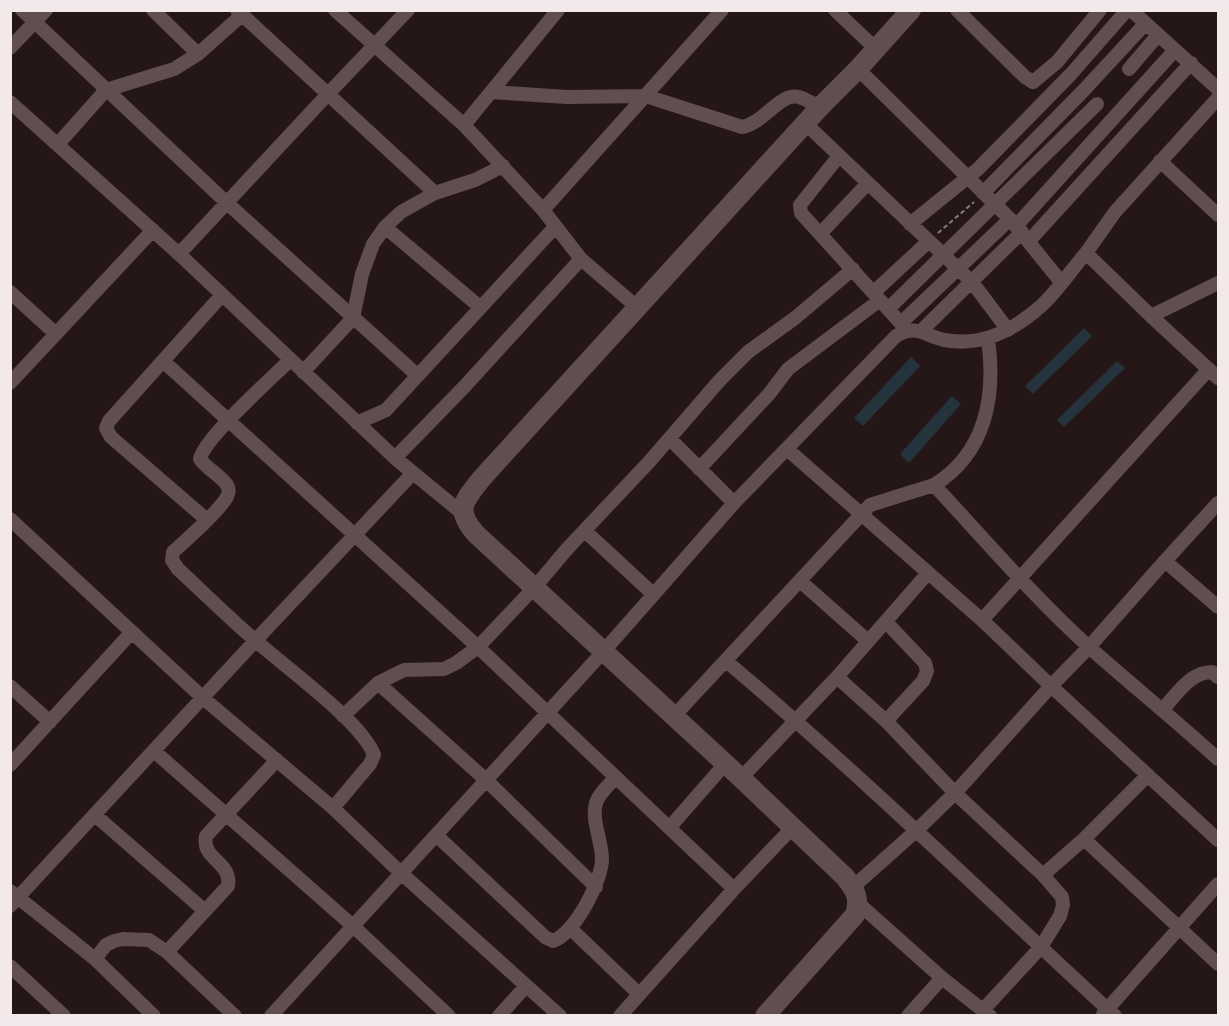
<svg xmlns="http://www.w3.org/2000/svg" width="1229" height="1026" font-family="Karla,sans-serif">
  <rect width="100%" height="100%" fill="#251618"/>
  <!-- building -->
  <path fill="#25333c" d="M1084,328L1092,336L1033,394L1025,386Z
    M911,357L920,366L863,426L854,418Z
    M1117,361L1125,368L1064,427L1057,420Z
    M952,396L961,404L909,463L900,454Z"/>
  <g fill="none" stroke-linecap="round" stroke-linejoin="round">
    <!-- path -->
    <path stroke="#897c7d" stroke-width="2" stroke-dasharray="4.5 3" stroke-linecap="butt" d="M938,233L974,202"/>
    <!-- street -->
    <path stroke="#604e50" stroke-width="14" d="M22,10L227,203L417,375
      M153,10L198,54
      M237,10L435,193
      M335,10L464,125L543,210L581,259L638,308
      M835,10L876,49
      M957,10L1025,77L1033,82L1057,62L1100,10
      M1131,10L1218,89
      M10,48L46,10
      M858,69L1010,219L1061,282
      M1129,69L1158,35
      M491,92L567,97L646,96L742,127C763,124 780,92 799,97C806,99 813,104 820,107
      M10,102L179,254L395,458L462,513
      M806,124L972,282L1008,330
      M464,125L558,10
      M58,144L106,90L174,69L198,54L242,15
      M839,156L800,205L801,213L907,330
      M1160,161L1218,215
      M983,193L1084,90L1145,24
      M543,210L722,10
      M910,224L978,169L1071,74L1127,10
      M1016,226L1175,50
      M385,227L480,307
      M820,234L867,184
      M1029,241L1191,63
      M1086,253L1115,212L1218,98
      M179,254L327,95L408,10
      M10,292L56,334
      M874,292L929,241
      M888,309L1097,104
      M1151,316L1218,283
      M901,323L1010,219
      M921,331L1022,232
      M988,339C996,396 986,453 934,485C985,540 1034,597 1090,648C1132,685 1176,721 1218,759
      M290,360C272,378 204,438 200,459C207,469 220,475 227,485C229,488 229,491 228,494C225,506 184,542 173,552L172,560L178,569C204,593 229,618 256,641C285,667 362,722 374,755L370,764L333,808
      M163,361L478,647L734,889
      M303,372L353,318L362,274L373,244L385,227L401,212L435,193L475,180L503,166
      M10,383L153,230
      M357,423L386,410L555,227
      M670,439L734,503
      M787,449L982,620L1051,686L1218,840
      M395,458L465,386L581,259
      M699,469L769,394L788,369L880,300
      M10,519L203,698L333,808L401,873L560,1016
      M207,520L111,437L106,428L109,421L222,295
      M585,531L653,594
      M1165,561L1218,607
      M800,581L868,641
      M982,620L1209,369
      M886,622L925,663L927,671L923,681L886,721
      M726,661C860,774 986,897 1115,1016
      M837,677L886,721L955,793L1043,875L1062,897L1063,905L1060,916L1041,947L983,1010
      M378,683L486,780L596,887
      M10,686L50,722
      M1163,709C1177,694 1190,672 1212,672L1218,677
      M343,716L378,683L404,670L444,669L456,663L478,647L534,588L567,549L649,462L720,380L748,352L795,318L853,269
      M674,716L870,505L934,485
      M154,751L353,926L449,1016
      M10,765L131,633
      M741,778L837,677L928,573
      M95,815L205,911
      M670,827L725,764
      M436,835L545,937L553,941C575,933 602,881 602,859C602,841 591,820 596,803C599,793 609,785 616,777
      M1084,839L1218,964
      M1043,875L1084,839L1148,775
      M853,887L917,830L955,793L1051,686L1089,647L1165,561L1218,503
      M10,891L95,959L154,1016
      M858,903L942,978L990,1016
      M10,906L255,641L412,474
      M570,928L639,994
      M167,952L228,886C232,861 201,860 206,836L277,760
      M95,959L106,945L114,941L123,939L149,940L167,952L235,1016
      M10,966L64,1016
      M1103,1014L1218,884
      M271,1016L603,652L734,503L896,336C917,324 923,335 944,340C981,347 1013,331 1041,306C1056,293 1072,269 1086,253L1151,316L1218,378
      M499,1016L526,986
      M620,1016L734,889L793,827
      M908,1016L942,978"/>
    <!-- secondary -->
    <path stroke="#604e50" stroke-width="20" d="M765,1016L855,915C860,898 856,891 845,877L741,778L476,534C454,509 464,501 482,478L820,107L858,69L911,10"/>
  </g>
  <!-- border -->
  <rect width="1229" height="1026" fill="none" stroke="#f4e9ea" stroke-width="24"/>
</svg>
